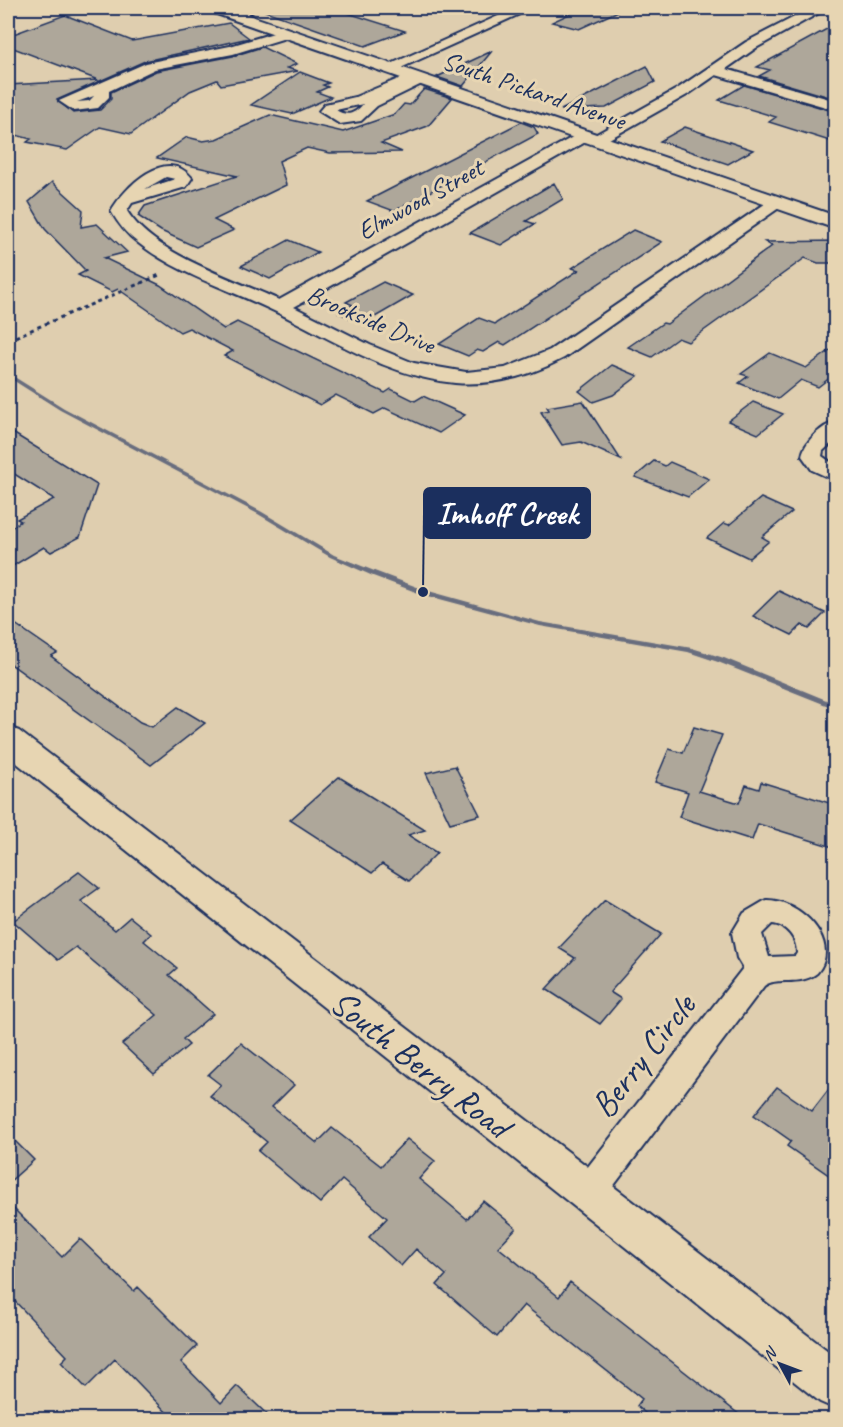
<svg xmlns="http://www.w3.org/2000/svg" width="843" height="1427" font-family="Caveat,sans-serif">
  <rect width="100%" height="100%" fill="#dfceaf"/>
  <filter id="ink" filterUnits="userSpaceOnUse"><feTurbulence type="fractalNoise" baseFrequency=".0167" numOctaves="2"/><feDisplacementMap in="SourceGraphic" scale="12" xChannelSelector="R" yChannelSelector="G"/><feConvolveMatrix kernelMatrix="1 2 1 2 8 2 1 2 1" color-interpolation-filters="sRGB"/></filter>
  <g filter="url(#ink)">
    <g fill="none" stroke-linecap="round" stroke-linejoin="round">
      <!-- stream -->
      <path fill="#686d7e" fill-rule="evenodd" d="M8,373L64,408L262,512L334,555L377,572L425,590L540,622L692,648L724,658L836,704V709L718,662L688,652L540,626L421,594L373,576L330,557L258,514L60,410L8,377Z"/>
    </g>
    <!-- building -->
    <path fill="#aea79a" stroke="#1b2f5e" stroke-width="1.5" d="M265,8H332L405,31L365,46L265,11Z
      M582,8H625L579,29L552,22Z
      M65,15L132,41L229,23L249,38L145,61L57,100L73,113L100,110L111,99V92L156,71L233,56L262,47L297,64L287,68L298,71L221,85L217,80L190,91L131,134L100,127L67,150L27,142L31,139L8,133V85L98,80L8,46V36Z
      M836,24V99L759,76L770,70L757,67Z
      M492,51L463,86L437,77Z
      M647,66L655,82L606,108L561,110Z
      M300,72L329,83L323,85L328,87L317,92L331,97L292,114L251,105Z
      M744,85L836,112V143L769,122L776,117L719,100Z
      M424,89L452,98L428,126L381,143L402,152L330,153L307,148L279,161L286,185L214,220L234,230L196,247L161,231L138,216L145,206L237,176L157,158L187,137L203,141L216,139L270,115L343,132L395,114L404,104L410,105Z
      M521,122L534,127L538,134L394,211L367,201Z
      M685,127L753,150L728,164L660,141Z
      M52,182L83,210L81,227L97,224L127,252L104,258L160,285L224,329L237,322L385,393L391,389L415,401L423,396L465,415L439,433L385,408L374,414L336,395L320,405L224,356L233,351L189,328L180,332L118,289L112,292L78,275L86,271L45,229L29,202Z
      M554,183L563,199L526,221L535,224L501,245L470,233Z
      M633,230L662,242L505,345L499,342L483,352L477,350L468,356L439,344L479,318L495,324L579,270L572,268Z
      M289,240L318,252L270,279L241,266Z
      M836,241V263H818L805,258L688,342L678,338L652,357L628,347L663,323L667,324L772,246L765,242Z
      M383,282L413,295L363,324L339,313L353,305L346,302Z
      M836,346V373L818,387L801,380L778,399L739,383L748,376L741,374L770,353L806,368Z
      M612,365L638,376L613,395L593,402L579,391Z
      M583,401L621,460L581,442L562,445L541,412L549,410L547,407Z
      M753,402L783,414L758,434L728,421Z
      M8,430L97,485L80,537L51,552L44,547L8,569V530L21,521L17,519L54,499L8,470Z
      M654,461L665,466L670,462L709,479L688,497L635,477Z
      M761,498L792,512L762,537L769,541L749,558L707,538L724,523L729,525Z
      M779,591L825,613L809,629L802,625L792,635L753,616Z
      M8,619L57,653L51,656L140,722L152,727L178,707L205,723L151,765L8,662Z
      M694,727L722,735L699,791L739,803L746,785L759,789L761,782L836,805V848L758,824L752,840L679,817L688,792L655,782L669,749L683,753Z
      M455,766L480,815L450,823L426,773Z
      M339,777L425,830L408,835L437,853L409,881L382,864L372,873L290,820Z
      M79,872L99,888L81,901L115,930L130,917L151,934L144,941L177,968L169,975L213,1014L183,1039L189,1045L154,1074L122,1044L157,1015L76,947L58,960L13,921Z
      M605,900L661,934L610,992L621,999L600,1024L546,989L575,958L559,948Z
      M241,1043L294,1085L272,1107L317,1143L332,1128L381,1166L407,1139L435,1161L419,1179L467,1219L483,1201L516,1228L498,1247L559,1297L570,1282L745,1419H652L637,1406L642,1399L524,1305L497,1337L437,1285L446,1275L416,1249L401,1266L369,1237L387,1218L342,1180L320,1203L258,1151L267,1142L210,1096L221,1085L208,1075Z
      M836,1080V1180L787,1146L791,1141L754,1115L777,1087L812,1111Z
      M8,1134L34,1160L8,1183Z
      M8,1203L62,1257L80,1239L134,1291L138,1287L197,1346L181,1362L221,1403L237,1386L272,1419H173L115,1359L86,1388L61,1362L67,1356L8,1294Z"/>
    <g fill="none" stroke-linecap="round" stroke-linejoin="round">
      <!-- minor casing -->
      <g stroke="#1b2f5e" stroke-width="4">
        <path id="minor" d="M243,8H261L235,19L228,15Z
          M516,8H533L394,71L389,72L382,68Z
          M812,8H828L756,48L726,69L836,101V110L716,75L687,95L602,143H592L589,140L294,307L370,345L414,363L466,372L505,368L550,350L772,199H784L786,203L564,358C530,376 493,386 455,383C389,377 332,339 274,311C229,289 177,274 137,242C125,233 118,223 111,211C124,188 166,145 192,178L186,187L132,203L127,211C154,255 234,279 279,300L580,133H590L593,136L677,89L746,42ZM166,177L175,179L145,189Z
          M287,29L294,33L292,36L233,54L155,69L109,91V97L98,108L74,111L59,101L146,63L230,46ZM94,96L89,101L77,102Z
          M413,73L430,80L377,106L361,121L340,124L319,111L325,104L355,97ZM363,104C355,114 347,117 336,110Z
          M836,422V439L823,451L822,456L836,466V481L812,470L802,456C804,442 822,425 836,422Z
          M766,900C800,899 843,943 817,973C800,987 776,976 764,986L600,1204L588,1209L576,1204L571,1193L576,1182L743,968L737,958L732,933L744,913ZM772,924C787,925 797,939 797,953L795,956L769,957L762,934Z"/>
      </g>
      <!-- tertiary casing -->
      <g stroke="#1b2f5e" stroke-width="4">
        <path id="tertiary" d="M206,8H228L836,216V229L208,11Z
          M8,727L19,731L836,1357V1409L820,1402L8,756Z"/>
      </g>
      <!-- path -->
      <path stroke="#1b2f5e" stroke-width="3" stroke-dasharray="4 4" stroke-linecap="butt" d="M8,340L162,274"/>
      <!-- minor -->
      <use href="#minor" fill="#e7d5b2" fill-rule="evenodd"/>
      <!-- tertiary -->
      <use href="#tertiary" fill="#e7d5b2" fill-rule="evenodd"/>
    </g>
  </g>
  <g text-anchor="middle" stroke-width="6" stroke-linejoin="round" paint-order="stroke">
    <!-- far-street labels -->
    <g font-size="26" fill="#1b2f5e" stroke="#e7d5b2">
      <text transform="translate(534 90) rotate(19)" y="9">South Pickard Avenue</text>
      <text transform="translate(420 199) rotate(-29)" y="9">Elmwood Street</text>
      <text transform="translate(371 319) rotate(23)" y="9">Brookside Drive</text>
    </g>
    <!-- near-street labels -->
    <g font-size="36" fill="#1b2f5e" stroke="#e7d5b2">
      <text transform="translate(642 1055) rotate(-52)" y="13">Berry Circle</text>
      <text transform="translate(421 1063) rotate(38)" y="13">South Berry Road</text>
    </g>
  </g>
  <!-- callouts -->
  <path fill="none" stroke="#1b2f5e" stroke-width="2" d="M423 592L424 513"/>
  <circle fill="#1b2f5e" stroke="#e7d5b2" stroke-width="2" cx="423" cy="592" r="6"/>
  <rect fill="#1b2f5e" stroke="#1b2f5e" stroke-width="2" x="424" y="488" width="166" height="50" rx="6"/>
  <g font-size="32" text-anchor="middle" font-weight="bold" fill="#fff">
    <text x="507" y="524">Imhoff Creek</text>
  </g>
  <!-- margin -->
  <rect width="843" height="1427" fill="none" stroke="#e7d5b2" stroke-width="30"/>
  <rect x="15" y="15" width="813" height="1397" fill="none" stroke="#1b2f5e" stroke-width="2" filter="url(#ink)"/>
  <!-- north arrow -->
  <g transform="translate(780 1364) rotate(311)" stroke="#e7d5b2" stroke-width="4.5" paint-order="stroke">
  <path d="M0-4.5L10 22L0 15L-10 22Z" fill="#1b2f5e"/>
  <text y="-9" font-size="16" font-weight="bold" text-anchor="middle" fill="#1b2f5e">N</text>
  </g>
</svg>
